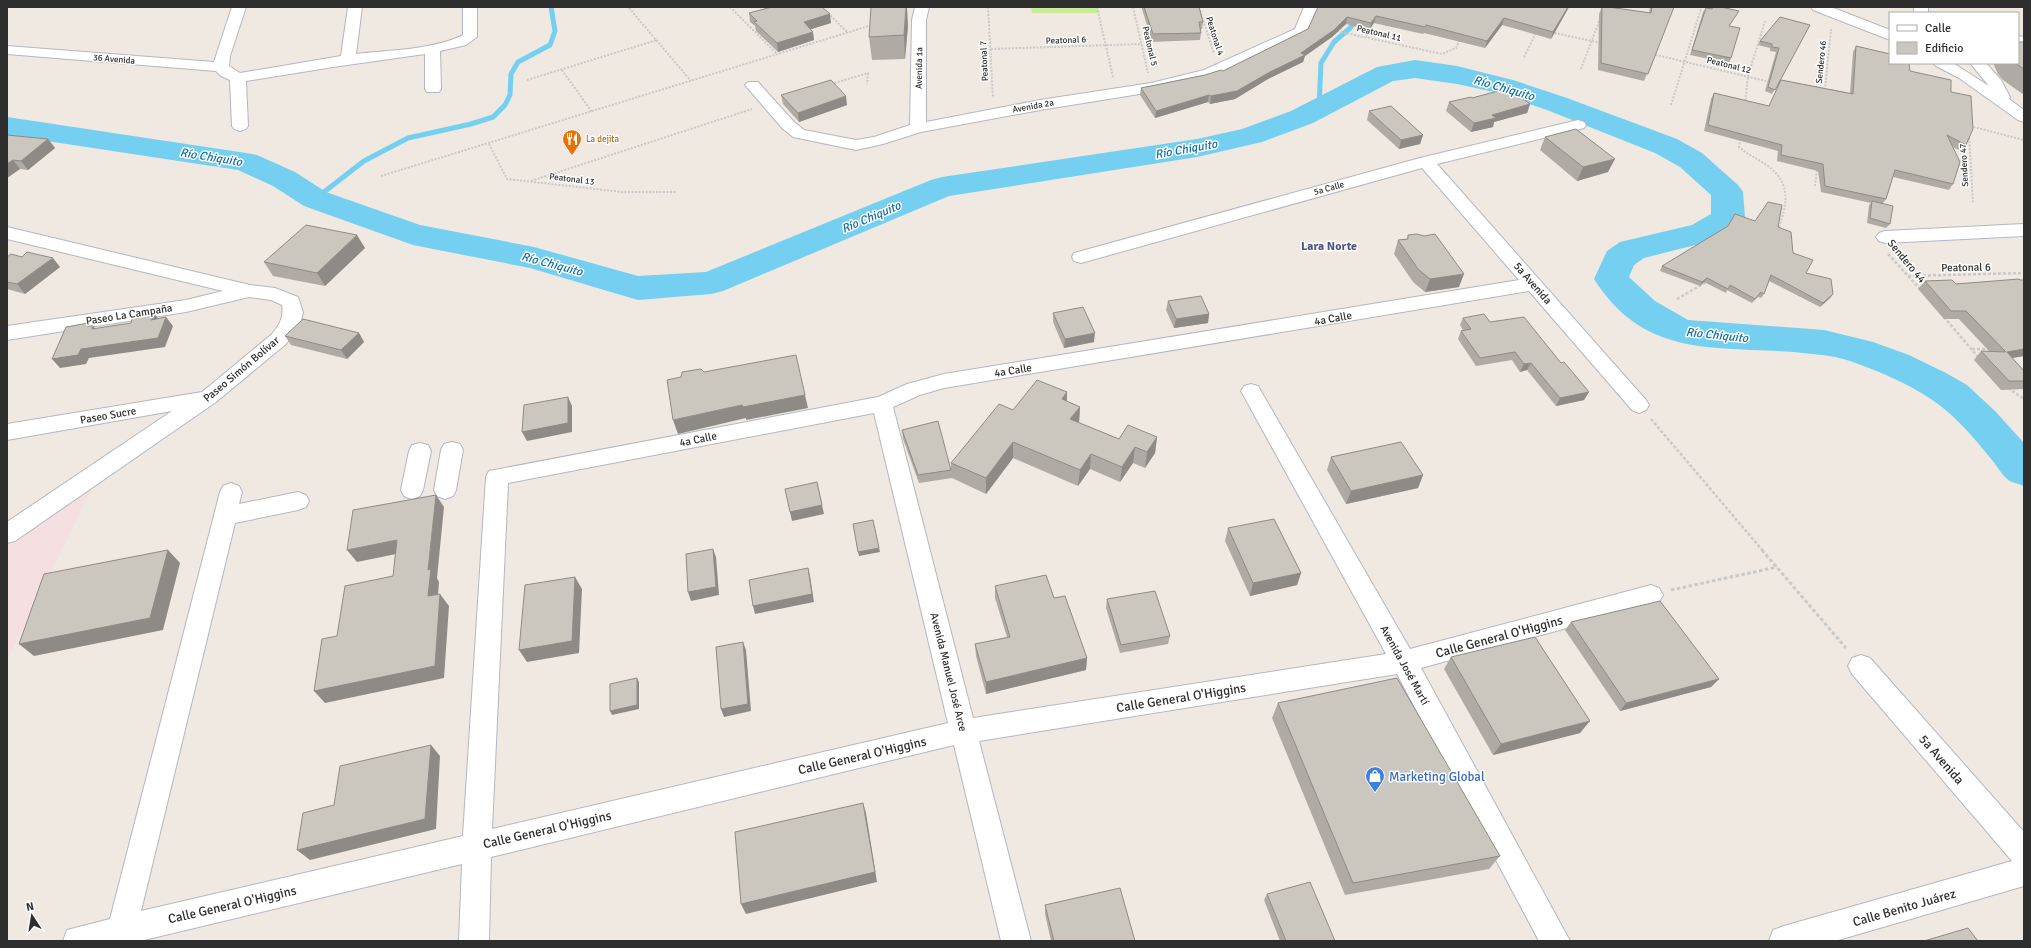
<svg xmlns="http://www.w3.org/2000/svg" width="2031" height="948" font-family="Signika,sans-serif">
  <rect width="100%" height="100%" fill="#efe9e1"/>
  <!-- medical -->
  <path fill="#f5dfe0" d="M93,487L7,660V543Z"/>
  <!-- pitch -->
  <path fill="#c9ec9a" d="M1031,7H1097L1099,13H1032Z"/>
  <g fill="none" stroke-linecap="round" stroke-linejoin="round">
    <!-- stream -->
    <path stroke="#75cff0" stroke-width="5" d="M1319,108L1321,63L1334,42L1350,28L1365,7
      M315,199L364,161L408,138L471,124L493,117L505,105L510,95L511,74L518,62L550,45L555,31L551,7"/>
    <!-- river -->
    <path fill="#75cff0" fill-rule="evenodd" d="M1415,60L1457,66L1513,80L1567,98L1677,139L1702,153L1738,185L1743,192L1745,218L1740,225L1715,240L1644,258L1634,265L1629,277L1631,279L1655,301L1688,320L1824,330L1873,342L1909,355L1946,373L1967,385L1995,411L2024,443V486C2020,484 2013,483 2010,481C2003,477 1997,466 1992,460C1979,444 1965,427 1949,413C1922,389 1884,373 1850,361C1832,355 1812,354 1794,352C1713,346 1644,358 1594,279L1607,251L1620,242L1692,225L1711,214V195L1680,167L1655,153L1547,110L1494,92L1457,84L1415,78L1393,81L1313,123L1262,142L1197,157L949,196L723,291L711,294L638,300L530,268L413,245L304,206L273,186L238,170L7,135V117L246,153L257,155L295,172L326,192L420,225L534,247L638,276L706,272L931,180L942,177L1197,139L1242,129L1291,111L1377,67Z"/>
    <!-- minor casing -->
    <g stroke="#b4b7c1" stroke-width="2">
      <path id="minor" d="M232,7H246L230,56L229,66L240,73L341,56L348,7H362L356,54C389,50 433,50 463,35V7H477V37L466,45L440,51L441,89L439,92H427L425,89V54L333,67L246,81L248,126L246,129L240,131L234,129L232,126L230,80L221,76L216,71L7,54V46L214,62Z
        M915,7H929L926,20V122L1040,100L1151,83L1204,70L1295,29L1304,7H1318L1306,35L1214,76L1158,91L1040,110L921,132L883,144L856,150L793,137L782,128L745,85L748,82H758L794,122L804,130L856,140L874,137L910,125L912,20Z
        M1811,7H1831L1890,30V40L1813,10Z
        M1914,7H1928V13H1914Z
        M2018,36L2024,37V45L2018,44Z
        M1933,63H1953L1989,86L1970,63H1986L2001,80L2010,97L2009,99L2024,110V122L2018,120L1959,78L1936,66Z
        M1578,120L1584,122L1586,125L1584,128L1437,164L1646,400L1649,405L1646,410L1639,413L1632,410L1529,291L944,388L920,395L893,407L973,718L1386,654L1241,391L1244,386L1251,384L1258,386L1410,649L1651,585L1659,588L1663,595L1659,602L1651,605L1421,668L1570,941H1539L1397,674L979,741L1031,941H1001L954,745L491,857L489,941H459L462,864L140,941H63L67,930L110,919L220,492L223,486L231,483L239,486L242,492L239,504L298,492L306,495L309,501L306,507L298,510L235,523L141,911L463,836L486,477L489,471L878,397L907,384L944,374L1519,280L1422,168L1081,263L1074,261L1072,257L1074,253L1420,158ZM874,413L948,723L492,829L508,483Z
        M2024,224V236L1885,243L1879,241L1876,237L1879,233L1885,231Z
        M7,227L250,285L275,288L298,297L303,312L300,325L286,344L216,402L15,541L7,543V522L172,411L7,440V424L202,392L272,334C280,324 284,317 282,305L271,300L249,297L186,312L7,340V326L186,300L223,291L7,239Z
        M452,442L460,444L463,450L456,490L453,496L445,499L437,496L434,490L441,450L444,444Z
        M420,443L428,445L431,451L423,490L420,496L412,499L404,496L401,490L409,451L412,445Z
        M1861,655L1870,658L2024,832V886L1835,941H1769L1773,930L1784,926L2012,861L1852,674L1848,666L1852,658Z"/>
    </g>
    <!-- path-far2 -->
    <path stroke="#c9c9c9" stroke-width="2" stroke-dasharray="2 1.5" stroke-linecap="butt" d="M730,7L777,54
      M988,7L993,98
      M1097,7L1113,77
      M1133,7L1148,73
      M1199,7L1214,54
      M629,8L691,81
      M828,13L847,32
      M1337,31L1442,54L1456,48L1460,39
      M1551,32L1601,43
      M991,49L1142,44
      M1652,54L1770,82
      M1524,57L1536,33
      M1581,69L1600,19
      M562,70L592,112
      M527,80L657,40
      M831,84L868,73L867,84
      M1825,90L1831,29
      M1745,104L1748,76L1765,21
      M1671,105L1701,9
      M1970,126L2024,140
      M1969,134L1973,203
      M1740,139L1739,147C1748,155 1758,159 1768,166C1792,184 1787,205 1778,230
      M489,144L507,179L622,192H676
      M381,176L872,25
      M531,181L752,109
      M1815,186L1817,169"/>
    <!-- path-far1 -->
    <path stroke="#c9c9c9" stroke-width="2.5" stroke-dasharray="3 2" stroke-linecap="butt" d="M1888,254L1921,290
      M1908,276L2024,273
      M1677,299L1708,281
      M1944,317L1978,357
      M1972,349H1989
      M2008,388L2024,399
      M1651,419L1763,551"/>
    <!-- path -->
    <path stroke="#c9c9c9" stroke-width="3" stroke-dasharray="3.5 2.5" stroke-linecap="butt" d="M1762,550L1846,648
      M1671,590L1777,567"/>
    <!-- minor -->
    <use href="#minor" fill="#fff" fill-rule="evenodd"/>
  </g>
  <!-- wall -->
  <path fill="#afaba4" d="M772,7H846H823L831,23L811,29L814,40L778,52L756,31L755,26L750,22L749,13Z
    M1142,7H1199L1203,22L1202,29H1200L1201,33L1200,40L1152,42L1142,9Z
    M1318,7H1569L1551,39L1502,25L1485,48L1424,33L1423,34L1374,23L1369,30L1346,24L1332,37L1305,56L1303,62L1268,79L1235,99L1210,104L1208,102L1155,118L1140,95L1141,88L1205,75L1223,71L1308,29Z
    M1602,7H1608L1649,13L1650,7H1674L1644,81L1598,70L1599,14Z
    M1712,7L1736,15L1729,26L1731,58L1729,63L1690,55L1703,12L1706,8L1711,9Z
    M1810,25L1772,94L1765,91L1776,52L1770,51V48L1758,45L1760,41Z
    M908,26L905,59L872,60L869,37Z
    M2024,42V95L2003,80L1998,74L1993,63H2018Z
    M1856,46L1951,92L1966,145L1961,151L1953,147V184L1949,190L1893,177L1886,199L1883,203L1890,224L1886,228L1867,223L1869,205L1871,203L1821,192L1818,171L1777,161L1778,151L1704,131L1711,99L1714,93L1769,106L1778,86L1781,80L1850,93L1853,52Z
    M781,95L847,105L799,122L783,104Z
    M1472,98L1530,104L1527,113L1494,122L1493,127L1471,132L1446,111L1449,102Z
    M1369,111L1423,135L1420,144L1399,149L1367,120Z
    M7,135L48,139L55,148L28,170L20,169L7,178Z
    M1545,137L1608,172L1577,181L1540,150Z
    M1755,221L1793,253L1806,273L1833,294L1830,298L1820,307L1769,281L1764,294L1761,298L1758,297L1752,303L1727,290L1726,293L1704,282L1700,286L1660,271L1662,266Z
    M1408,235L1459,287L1425,292L1413,282L1394,254L1398,240L1407,239Z
    M365,248L325,286L273,276L264,262Z
    M7,257L60,267L25,294L7,289Z
    M2024,280V356L2012,358L2024,371V389L2001,390L1974,360L1981,351L1990,352L1959,319H1944L1918,289L1925,281L1956,284Z
    M1168,301L1209,314L1208,323L1174,328L1166,310Z
    M1053,313L1094,342L1064,348L1053,322Z
    M1463,318L1490,322L1561,363L1589,392L1584,400L1556,406L1527,370L1520,372L1512,360L1476,366L1458,339L1461,331L1463,330L1460,325Z
    M359,333L364,342L347,359L291,345L285,336Z
    M1067,392V401L1080,407L1079,423L1119,439L1157,437L1155,453L1145,468L1133,463L1120,482L1090,469L1078,486L1013,458L986,494L952,478L919,483L903,439L902,430L951,470V463L1013,410Z
    M1331,457L1423,475L1418,488L1346,504L1327,470Z
    M1228,528L1301,573L1297,585L1250,596L1225,541Z
    M995,586L1054,598L1087,658L1086,670L986,694L976,656L975,644L1007,637L995,598Z
    M1107,599L1170,636L1168,644L1120,653L1106,608Z
    M1571,622L1719,679L1711,687L1620,711L1565,630Z
    M1451,657L1580,733L1493,755L1444,669Z
    M1278,703L1500,856L1489,869L1345,895L1272,718Z
    M1267,894L1335,941H1280L1264,900Z
    M1045,905L1135,941H1051L1045,914Z"/>
  <!-- shaded-wall -->
  <path fill="#8e8b86" d="M906,7H907L908,26L905,59L904,35Z
    M1568,7H1569L1551,39L1553,32Z
    M830,14L831,23L805,31L804,22Z
    M1376,16L1374,23L1369,30L1371,23Z
    M1347,17L1346,24L1332,37L1305,56L1303,62L1268,79L1235,99L1210,104L1211,96L1270,72L1301,53Z
    M1504,18L1502,25L1485,48L1487,41Z
    M813,32L814,40L778,52L777,43Z
    M1209,95L1208,102L1155,118L1156,111Z
    M846,96L847,105L799,122L798,113Z
    M1530,104L1527,113L1494,122L1493,127L1471,132L1474,123L1492,115Z
    M1423,135L1420,144L1399,149L1401,140Z
    M48,139L55,148L28,170L21,161Z
    M1615,159L1608,172L1577,181L1583,167Z
    M13,160L20,169L7,178V164Z
    M357,235L365,248L325,286L317,273Z
    M53,258L60,267L25,294L17,284Z
    M1464,274L1459,287L1425,292L1430,279Z
    M1707,278L1704,282L1700,286L1702,282Z
    M1833,294L1830,298L1820,307L1823,303Z
    M154,313L161,322L151,320Z
    M1209,314L1208,323L1174,328L1176,319Z
    M166,317L173,326L165,347L89,358L86,364L60,368L52,359Z
    M88,323L92,328L93,326L101,335L87,326Z
    M359,333L364,342L347,359L341,350Z
    M1095,333L1094,342L1064,348L1065,339Z
    M2024,349V356L1999,360L2007,352Z
    M1531,363L1527,370L1520,372L1524,364Z
    M1067,392V408L1062,399Z
    M1589,392L1584,400L1556,406L1560,398Z
    M805,395L808,408L746,420V418L678,434L673,420L742,405Z
    M568,397L572,406V432L527,441L522,432Z
    M1080,407L1079,422L1069,435L1070,419Z
    M1157,437L1155,453L1145,468L1147,452Z
    M1013,442V458L986,494V478Z
    M1135,447L1133,463L1120,482L1122,467Z
    M1091,454L1090,469L1078,486L1080,470Z
    M1423,475L1418,488L1346,504L1351,491Z
    M817,482L824,514L792,521L790,512Z
    M436,495L444,507L437,578L439,582L437,608L428,596V570Z
    M397,540L406,552L357,562L347,550Z
    M879,548L880,552L859,556L858,552Z
    M713,549L716,557L719,595L691,601L688,592Z
    M168,550L180,563L163,630L34,656L19,644Z
    M808,568L810,576L814,602L755,614L753,606Z
    M1301,573L1297,585L1250,596L1253,583Z
    M575,577L582,589L579,653L527,662L519,650Z
    M440,594L449,606L444,678L325,703L314,691Z
    M743,642L746,650L751,711L724,717L721,709Z
    M1087,658L1086,670L986,694V682Z
    M637,678L639,682V709L612,715L610,711Z
    M1719,679L1711,687L1620,711L1626,703Z
    M1590,721L1580,733L1493,755L1501,744Z
    M431,745L440,756L436,829L310,860L297,850Z
    M863,803L866,813L877,882L746,914L741,904Z"/>
  <!-- building -->
  <path fill="#cbc7bf" stroke="#8e8b86" d="M772,7H822L830,14L804,22L813,32L777,43L754,22L757,21L749,13Z
    M871,7H906L904,35L869,37Z
    M1144,7H1199L1203,22H1199L1201,33L1153,34Z
    M1318,7H1568L1553,32L1504,18L1487,41L1426,25L1425,27L1376,16L1371,23L1347,17L1334,30L1301,53L1305,55L1270,72L1237,91L1211,96L1209,95L1156,111L1141,88L1205,75L1221,70L1223,71L1308,29Z
    M1602,7H1608L1651,13L1652,7H1674L1648,74L1601,63Z
    M1713,7H1721L1739,11L1729,26L1740,28L1731,58L1692,50L1706,8L1712,9Z
    M1780,17L1810,25L1775,90L1768,87L1779,48L1772,47V44L1760,41Z
    M2018,42H2024V69L2015,63H2018Z
    M1856,46L1890,54V63H1909L1910,71L1951,80V92L1971,96L1973,129L1966,145L1947,135L1960,162L1953,184L1895,170L1886,199L1825,186L1823,164L1781,155L1782,145L1708,125L1714,93L1769,106L1781,80L1853,94Z
    M831,80L846,96L798,113L781,95Z
    M1509,88L1530,104L1492,115L1496,118L1474,123L1449,102L1471,97L1472,98Z
    M1391,106L1423,135L1401,140L1369,111Z
    M1576,129L1615,159L1583,167L1545,137Z
    M7,135L48,139L21,161L13,160L7,164Z
    M1872,201L1893,206L1890,224L1870,218Z
    M1768,202L1782,205L1778,227L1791,232L1793,253L1813,260L1806,273L1831,279L1833,294L1823,303L1771,275L1764,294L1761,292L1755,299L1730,285L1728,289L1707,278L1702,282L1662,266L1728,226L1735,214L1755,221Z
    M306,225L357,235L317,273L264,262Z
    M1417,234L1424,236L1435,234L1464,274L1430,279L1418,269L1398,240L1408,239V235Z
    M27,252L53,258L17,284L7,282V257L11,254L22,257Z
    M2019,279L2020,280H2024V349L2007,352L2024,371V381H2009L1981,351L2006,352L1966,311H1951L1925,281L1952,280L1956,284Z
    M1201,296L1209,314L1176,319L1168,301Z
    M1083,307L1095,333L1065,339L1053,313Z
    M154,313L151,320L166,317L158,338L81,349L78,355L52,359L66,327L88,323L87,326H93L92,329L131,323L133,316Z
    M1484,314L1490,322L1524,317L1561,363L1564,362L1589,392L1560,398L1531,363L1524,364L1515,352L1480,358L1461,331L1471,329L1463,318Z
    M303,319L359,333L341,350L285,336Z
    M796,355L805,395L743,407L742,405L673,420L667,380L681,377L682,372L701,369L704,372Z
    M1037,380L1067,392L1062,399L1080,407L1070,419L1119,439L1128,425L1157,437L1147,452L1135,447L1122,467L1091,454L1080,470L1013,442L986,478L951,463L999,404L1013,410Z
    M568,397V423L522,432L524,405Z
    M938,421L951,470L918,475L902,430Z
    M1401,442L1423,475L1351,491L1331,457Z
    M817,482L822,505L790,512L785,489Z
    M436,495L428,570L431,569L428,596L440,594L435,666L314,691L322,639L337,636L345,586L393,576L397,540L347,550L353,510Z
    M1274,519L1301,573L1253,583L1228,528Z
    M873,520L879,548L858,552L853,524Z
    M713,549L716,587L688,592L686,554Z
    M168,550L150,618L19,644L44,574Z
    M808,568L812,594L753,606L749,580Z
    M1046,575L1054,598L1065,596L1087,658L986,682L975,644L1010,637L995,586Z
    M575,577L572,641L519,650L525,585Z
    M1155,591L1170,636L1121,645L1107,599Z
    M1660,601L1719,679L1626,703L1571,622Z
    M1535,637L1590,721L1501,744L1451,657Z
    M743,642L748,704L721,709L716,647Z
    M637,678V705L610,711V684Z
    M1397,678L1500,856L1353,883L1278,703Z
    M431,745L425,819L297,850L303,813L334,805L340,766Z
    M863,803L875,872L741,904L735,832Z
    M1310,882L1335,941H1286L1267,894Z
    M1120,888L1135,941H1054L1045,905Z
    M1968,928L1978,941H1924Z"/>
  <!-- icons -->
  <defs>
    <g id="restaurant-pin" transform="scale(1)"><path d="M0 17L-7.5 6A9.5 9.5 0 1 1 7.5 6Z" fill="#e8710a" stroke="#fff"/><path d="M-5-6h1v4h1v-4h1v4h1v-4h1v5L-1.5 .5V6h-2V.5L-5-1ZM5-6V6H3V1.5H1.5Q1.5-4 5-6Z" fill="#fff"/></g>
    <g id="shop-pin" transform="scale(1)"><path d="M0 17L-7.5 6A9.5 9.5 0 1 1 7.5 6Z" fill="#3f7fe0" stroke="#fff"/><path d="M-5-2.5h2.3a2.7 3.5 0 0 1 5.4 0H5L5.5 6h-11ZM-1.5-2.5h3a1.5 2.3 0 0 0-3 0Z" fill="#fff"/></g>
  </defs>
  <g fill-rule="evenodd">
    <use href="#restaurant-pin" x="572" y="139"/>
    <use href="#shop-pin" x="1375" y="776"/>
  </g>
  <g text-anchor="middle" stroke-width="3" stroke-linejoin="round" paint-order="stroke">
    <!-- far-street labels -->
    <g font-size="9" fill="#2e2e2e" stroke="#fff">
      <text transform="translate(1379 33) rotate(13)" y="3">Peatonal 11</text>
      <text transform="translate(1215 36) rotate(72)" y="3">Peatonal 4</text>
      <text transform="translate(1066 40) rotate(-2)" y="3">Peatonal 6</text>
      <text transform="translate(1150 46) rotate(77)" y="3">Peatonal 5</text>
      <text transform="translate(114 59) rotate(5)" y="3">36 Avenida</text>
      <text transform="translate(984 61) rotate(-93)" y="3">Peatonal 7</text>
      <text transform="translate(1821 62) rotate(-84)" y="3">Sendero 46</text>
      <text transform="translate(1729 65) rotate(14)" y="3">Peatonal 12</text>
      <text transform="translate(919 68) rotate(-89)" y="3">Avenida 1a</text>
      <text transform="translate(1033 106) rotate(-10)" y="3">Avenida 2a</text>
      <text transform="translate(1964 165) rotate(-93)" y="3">Sendero 47</text>
      <text transform="translate(572 179) rotate(7)" y="3">Peatonal 13</text>
      <text transform="translate(1329 188) rotate(-15)" y="3">5a Calle</text>
    </g>
    <!-- far-food labels -->
    <g font-size="9" fill="#c56008" stroke="#fff" text-anchor="start">
      <text x="586" y="142">La dejita</text>
    </g>
    <!-- street labels -->
    <g font-size="11" fill="#2e2e2e" stroke="#fff">
      <text transform="translate(1907 261) rotate(50)" y="4">Sendero 44</text>
      <text transform="translate(1966 267) rotate(-1)" y="4">Peatonal 6</text>
      <text transform="translate(1533 283) rotate(49)" y="4">5a Avenida</text>
      <text transform="translate(129 314) rotate(-9)" y="4">Paseo La Campaña</text>
      <text transform="translate(1333 318) rotate(-10)" y="4">4a Calle</text>
      <text transform="translate(241 369) rotate(-40)" y="4">Paseo Simón Bolívar</text>
      <text transform="translate(1013 370) rotate(-9)" y="4">4a Calle</text>
      <text transform="translate(108 415) rotate(-10)" y="4">Paseo Sucre</text>
      <text transform="translate(698 439) rotate(-11)" y="4">4a Calle</text>
      <text transform="translate(1405 665) rotate(61)" y="4">Avenida José Martí</text>
      <text transform="translate(949 672) rotate(76)" y="4">Avenida Manuel José Arce</text>
    </g>
    <!-- water labels -->
    <g font-size="12" font-style="italic" fill="#0d6fa3" stroke="#fff">
      <text transform="translate(1504 88) rotate(16)" y="4">Río Chiquito</text>
      <text transform="translate(1186 149) rotate(-10)" y="4">Río Chiquito</text>
      <text transform="translate(211 157) rotate(9)" y="4">Río Chiquito</text>
      <text transform="translate(871 217) rotate(-23)" y="4">Río Chiquito</text>
      <text transform="translate(552 264) rotate(15)" y="4">Río Chiquito</text>
      <text transform="translate(1717 335) rotate(6)" y="4">Río Chiquito</text>
    </g>
    <!-- neighbourhood labels -->
    <g font-size="12" font-weight="bold" fill="#4d5680" stroke="#fff">
      <text x="1329" y="250">Lara Norte</text>
    </g>
    <!-- near-street labels -->
    <g font-size="13" fill="#2e2e2e" stroke="#fff">
      <text transform="translate(1499 636) rotate(-15)" y="5">Calle General O'Higgins</text>
      <text transform="translate(1181 697) rotate(-9)" y="5">Calle General O'Higgins</text>
      <text transform="translate(862 755) rotate(-13)" y="5">Calle General O'Higgins</text>
      <text transform="translate(1942 759) rotate(49)" y="5">5a Avenida</text>
      <text transform="translate(547 829) rotate(-13)" y="5">Calle General O'Higgins</text>
      <text transform="translate(232 904) rotate(-13)" y="5">Calle General O'Higgins</text>
      <text transform="translate(1904 907) rotate(-16)" y="5">Calle Benito Juárez</text>
    </g>
    <!-- near-shop labels -->
    <g font-size="13" fill="#366cbe" stroke="#fff" text-anchor="start">
      <text x="1389" y="781">Marketing Global</text>
    </g>
  </g>
  <!-- border -->
  <rect width="2031" height="948" fill="none" stroke="#2e2e2e" stroke-width="16"/>
  <!-- legend -->
  <rect x="1889" y="12" width="130" height="52" fill="#ffffff" stroke="#ababab"/>
  <rect x="1897" y="25" width="20" height="6" fill="#ffffff" stroke="#ababab"/>
  <text x="1925" y="32" font-size="12" fill="#2e2e2e">Calle</text>
  <rect x="1897" y="42" width="20" height="12" fill="#cbc7bf" stroke="#ababab"/>
  <text x="1925" y="52" font-size="12" fill="#2e2e2e">Edificio</text>
  <!-- north arrow -->
  <g transform="translate(32 916) rotate(348)" stroke="#ffffff" stroke-width="3" paint-order="stroke">
  <path d="M0-3L7 15L0 10L-7 15Z" fill="#2e2e2e"/>
  <text y="-6" font-size="11" font-weight="bold" text-anchor="middle" fill="#2e2e2e">N</text>
  </g>
</svg>
